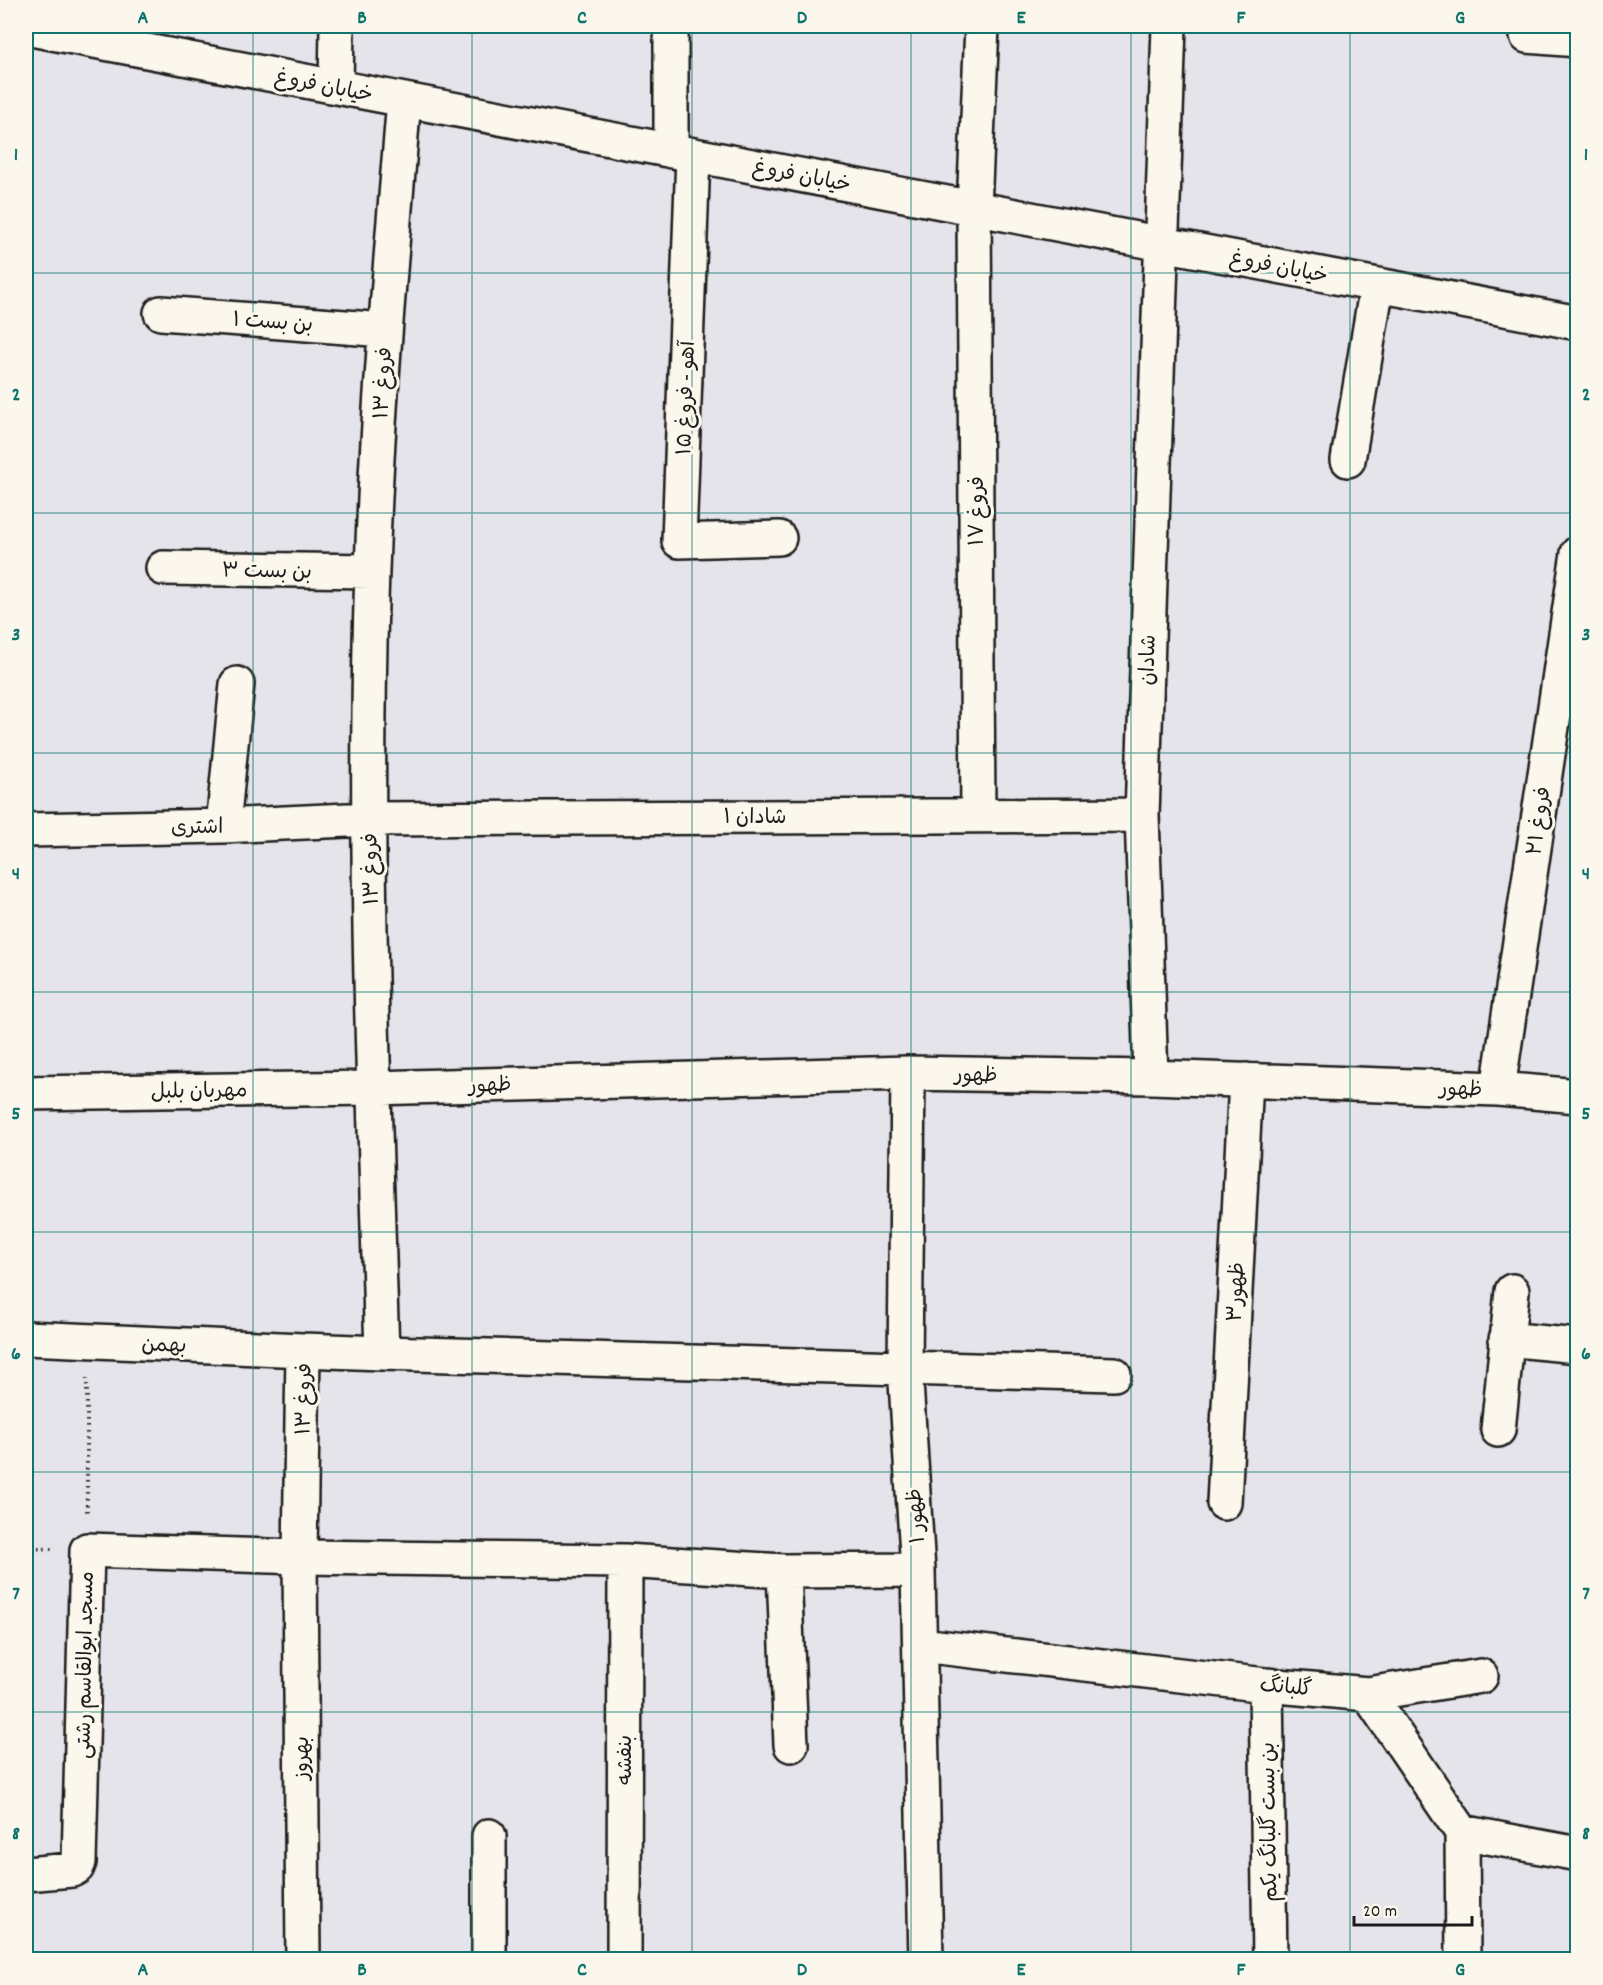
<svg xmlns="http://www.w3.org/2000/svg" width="1603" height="1985" font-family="Dekko,'Playpen Sans Arabic',sans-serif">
  <rect width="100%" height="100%" fill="#e6e4eb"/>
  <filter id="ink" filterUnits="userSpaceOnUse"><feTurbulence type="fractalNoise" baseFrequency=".0167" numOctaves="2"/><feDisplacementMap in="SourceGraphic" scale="12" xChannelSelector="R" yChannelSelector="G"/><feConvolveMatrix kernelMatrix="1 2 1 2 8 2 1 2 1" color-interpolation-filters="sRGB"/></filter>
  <g filter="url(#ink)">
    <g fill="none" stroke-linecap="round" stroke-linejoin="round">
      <!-- minor casing -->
      <g stroke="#1c1c1c" stroke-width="38">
        <path id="minor" d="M26,28L1578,323
          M1527,36L1578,40
          M336,87L337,26
          M671,151V26
          M693,155L679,541L779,538
          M161,313L385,330
          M1348,460L1377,285
          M163,568L372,571
          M978,815L974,208L982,26
          M223,826L237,684
          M26,830L223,826L369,819L1142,815
          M908,1073L905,1367L918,1570L926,1960
          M1151,1077L1142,815L1169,26
          M1498,1089L1578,553
          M26,1093L373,1088L908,1073L1151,1077L1498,1089L1578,1096
          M26,1338L303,1350
          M1506,1339L1578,1346
          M382,1353L1114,1374
          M1498,1430L1512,1291
          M1224,1503L1246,1080
          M784,1571L791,1745
          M921,1645L1266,1685L1368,1694L1462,1832L1578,1854
          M1266,1685L1270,1960
          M1368,1694L1481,1676
          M1462,1832L1463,1960
          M26,1874L72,1870L77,1867L79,1862L87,1550L300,1557L625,1561L784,1571L918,1570
          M303,1960L300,1557L303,1350L382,1353C374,1093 363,832 372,571C377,414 391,257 404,100
          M489,1960V1836
          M624,1960L625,1561"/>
      </g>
      <!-- path -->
      <path stroke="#1c1c1c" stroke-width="4" stroke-dasharray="1.5 4.5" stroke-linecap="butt" d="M87,1378V1515
        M26,1548L52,1549"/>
      <!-- minor -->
      <use href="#minor" stroke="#fbf7ec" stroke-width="33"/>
    </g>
  </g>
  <!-- grid -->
  <path fill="none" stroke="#0f766e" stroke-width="1.5" stroke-opacity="0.55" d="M253,26V1960M472,26V1960M692,26V1960M911,26V1960M1131,26V1960M1350,26V1960M26,273H1578M26,513H1578M26,753H1578M26,992H1578M26,1232H1578M26,1472H1578M26,1712H1578"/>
  <g text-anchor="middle" stroke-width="6" stroke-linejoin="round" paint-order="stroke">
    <!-- street labels -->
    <g font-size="21" fill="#1c1c1c" stroke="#fbf7ec">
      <text transform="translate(324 85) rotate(11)" y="7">خیابان فروغ</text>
      <text transform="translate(802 175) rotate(11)" y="7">خیابان فروغ</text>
      <text transform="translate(1279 266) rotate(11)" y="7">خیابان فروغ</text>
      <text transform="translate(273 321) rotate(4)" y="7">بن بست ۱</text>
      <text transform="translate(382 383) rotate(-87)" y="7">فروغ ۱۳</text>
      <text transform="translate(685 398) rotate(-88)" y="7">آهو - فروغ ۱۵</text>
      <text transform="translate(976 511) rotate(-90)" y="7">فروغ ۱۷</text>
      <text transform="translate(267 570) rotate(1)" y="7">بن بست ۳</text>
      <text transform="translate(1147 660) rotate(-88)" y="7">شادان</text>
      <text x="755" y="823">شادان ۱</text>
      <text transform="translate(1538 821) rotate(-82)" y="7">فروغ ۲۱</text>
      <text transform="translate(197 826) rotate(-1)" y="7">اشتری</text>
      <text transform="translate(370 869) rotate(-91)" y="7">فروغ ۱۳</text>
      <text transform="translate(976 1074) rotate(1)" y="7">ظهور</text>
      <text transform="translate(490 1084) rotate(-2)" y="7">ظهور</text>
      <text transform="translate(1461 1088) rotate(2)" y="7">ظهور</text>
      <text transform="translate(199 1090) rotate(-1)" y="7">مهربان بلبل</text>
      <text transform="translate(1235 1292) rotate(-87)" y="7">ظهور۳</text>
      <text transform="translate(164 1344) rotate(2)" y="7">بهمن</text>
      <text transform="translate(303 1399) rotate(-89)" y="7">فروغ ۱۳</text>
      <text transform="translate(915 1516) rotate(-94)" y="7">ظهور ۱</text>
      <text transform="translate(84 1665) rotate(-89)" y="7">مسجد ابوالقاسم رشتی</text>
      <text transform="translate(1286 1686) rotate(5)" y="7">گلبانگ</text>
      <text transform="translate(301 1758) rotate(-90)" y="7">بهروز</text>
      <text transform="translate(624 1760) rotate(-90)" y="7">بنفشه</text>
      <text transform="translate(1268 1822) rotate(-91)" y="7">بن بست گلبانگ یکم</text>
    </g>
  </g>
  <!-- margin -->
  <rect width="1603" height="1985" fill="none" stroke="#fbf7ec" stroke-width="66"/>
  <!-- scale -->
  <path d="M1354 1916v9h118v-9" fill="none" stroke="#1c1c1c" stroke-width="3"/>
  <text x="1363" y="1916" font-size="18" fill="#1c1c1c" stroke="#fbf7ec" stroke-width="4.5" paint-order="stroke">20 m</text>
  <rect x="33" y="33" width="1537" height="1919" fill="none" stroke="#0f766e" stroke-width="2"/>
  <g font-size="20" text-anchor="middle" font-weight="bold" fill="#0f766e">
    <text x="143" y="23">A</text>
    <text x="362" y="23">B</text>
    <text x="582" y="23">C</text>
    <text x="802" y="23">D</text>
    <text x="1021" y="23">E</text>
    <text x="1241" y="23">F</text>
    <text x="1460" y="23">G</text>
    <text x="16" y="160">1</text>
    <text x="1586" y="160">1</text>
    <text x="16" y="400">2</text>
    <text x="1586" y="400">2</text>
    <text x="16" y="640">3</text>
    <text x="1586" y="640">3</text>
    <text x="16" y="879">4</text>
    <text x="1586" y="879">4</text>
    <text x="16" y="1119">5</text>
    <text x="1586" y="1119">5</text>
    <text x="16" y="1359">6</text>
    <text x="1586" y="1359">6</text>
    <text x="16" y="1599">7</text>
    <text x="1586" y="1599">7</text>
    <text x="16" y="1839">8</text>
    <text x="1586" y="1839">8</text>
    <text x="143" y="1975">A</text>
    <text x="362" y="1975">B</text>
    <text x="582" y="1975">C</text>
    <text x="802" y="1975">D</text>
    <text x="1021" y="1975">E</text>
    <text x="1241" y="1975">F</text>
    <text x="1460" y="1975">G</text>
  </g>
</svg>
